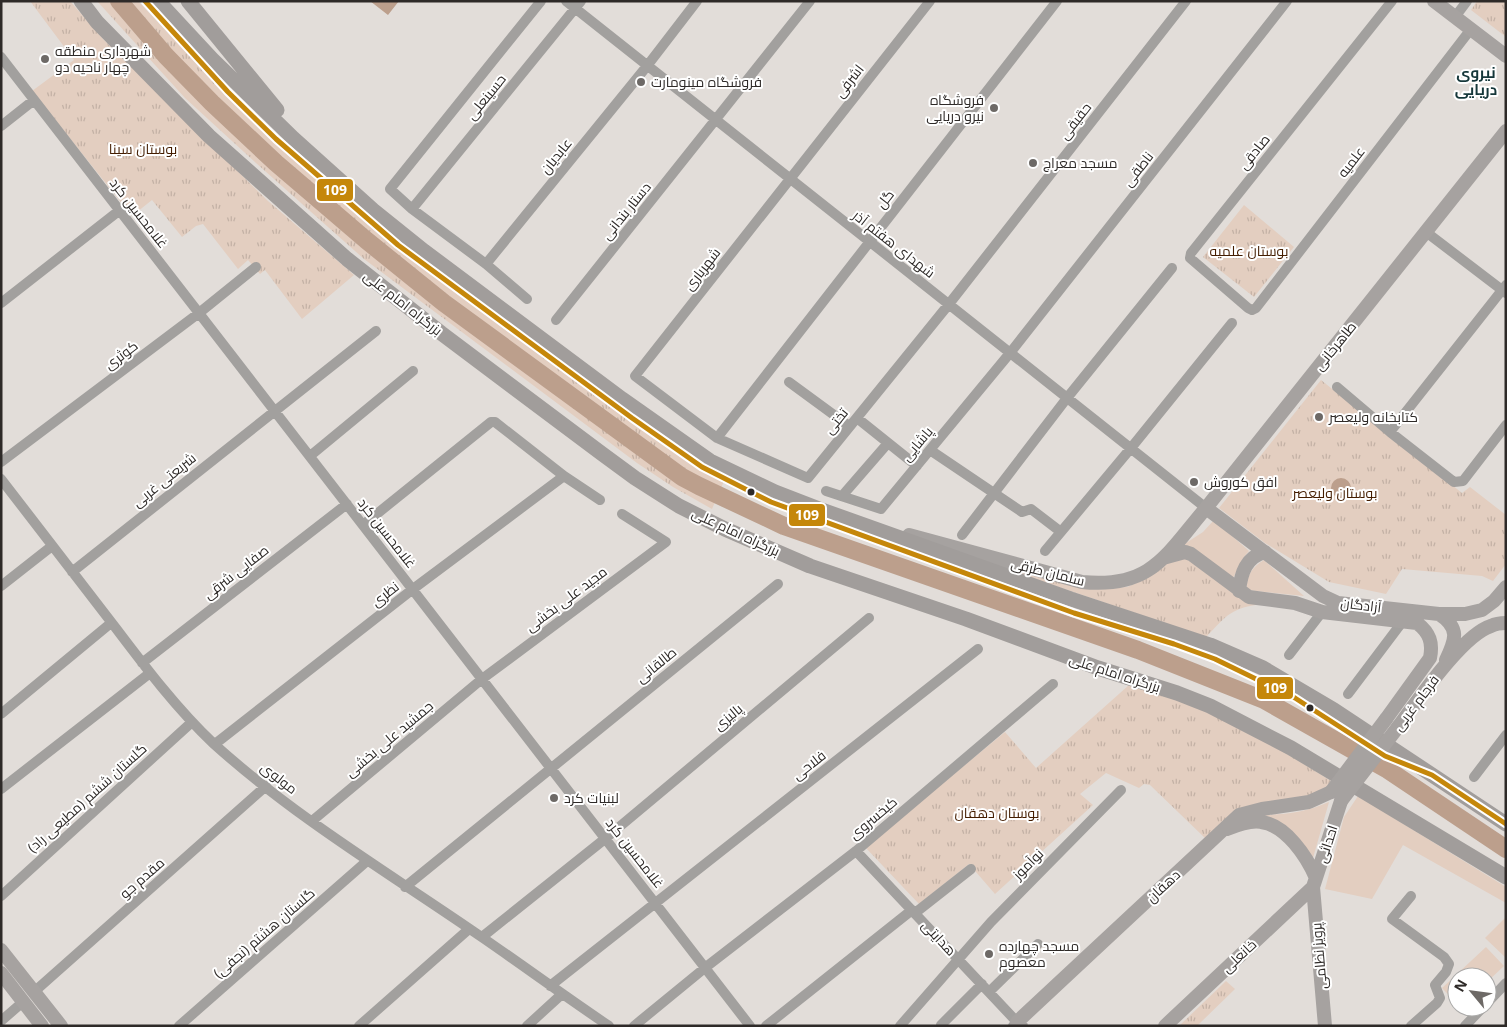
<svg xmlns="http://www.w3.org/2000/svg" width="1507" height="1027" font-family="'Open Sans',Cairo,sans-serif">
  <defs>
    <pattern id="grass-tufts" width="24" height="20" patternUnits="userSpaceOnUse" patternTransform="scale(1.25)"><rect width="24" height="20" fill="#e3cec0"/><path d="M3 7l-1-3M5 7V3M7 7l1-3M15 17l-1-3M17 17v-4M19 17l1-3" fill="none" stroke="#c3b1a5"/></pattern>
  </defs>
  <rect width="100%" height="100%" fill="#e2ddd9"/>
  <!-- grass -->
  <path fill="url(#grass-tufts)" d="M30,1H70L103,39L268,201L354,275L302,319L265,270L260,274L248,260L238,269L203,224L196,226L182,237L152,200L132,216L32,91L74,60Z
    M97,1H138L238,107L277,143L353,210L428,271L611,407L688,461L724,481L712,509L673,487L637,463L364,259L256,163L185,98Z
    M1477,1H1506V37L1471,10Z
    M1244,205L1294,247L1254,297L1203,257Z
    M1321,380L1462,493L1470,487L1506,515V564L1493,581L1482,576L1402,569L1386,594L1329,582L1265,543L1219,508Z
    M1187,556L1263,604C1231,608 1228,614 1206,637L973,558L1110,588L1127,587L1141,581L1161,569L1172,559Z
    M1129,685C1150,692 1173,698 1194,706C1242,727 1288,753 1331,781L1324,790L1206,839L1150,785L1144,784L1139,788L1106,773L1080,794L1093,805L995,894L969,864L919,904L865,847L1005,732L1036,768Z
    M1226,981L1235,989L1197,1026H1179Z"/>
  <!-- garden -->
  <path fill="#e3cec0" d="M1214,520L1249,551L1244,557L1232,580L1183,545L1203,532Z
    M1264,560L1304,596L1247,590C1246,576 1252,567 1264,560Z
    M1358,796L1506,887V903L1403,845L1372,899L1325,889L1344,817Z
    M1329,802L1313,858L1307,849L1256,815C1283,815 1304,813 1329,802Z
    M1506,917V958L1485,938Z
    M1486,947L1504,966L1487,982V977H1457V1004L1442,988Z"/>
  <!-- water -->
  <path fill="#bc9f8c" d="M370,1H399L388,15Z
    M1331 488a10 10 0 1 1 20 0a10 10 0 1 1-20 0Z"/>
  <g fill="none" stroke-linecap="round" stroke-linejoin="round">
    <!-- river -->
    <path stroke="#bc9f8c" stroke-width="18" d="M119,1L166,56L212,103L276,163L366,240L444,303L682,477L699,486L784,526L1138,650L1264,700L1388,770L1506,849"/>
    <!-- minor -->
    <path stroke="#a2a09e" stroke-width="10" d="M566,1L1206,508
      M930,1L635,376L717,438L808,478L949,304L1186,1
      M1392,1L1191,253L1190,258L1248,308L1252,310L1256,308L1471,29
      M1455,17L1467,1
      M1,57L750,1026
      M1,126L34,100
      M412,209L581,1
      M1426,232L1506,293
      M486,264L647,66L697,1
      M527,299L486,264L412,209L390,189L541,1
      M1,303L120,210
      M556,320L810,1
      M789,382L849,426
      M1337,387L1390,432L1454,482L1463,481L1506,425
      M857,418L917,466
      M1390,432L1506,285
      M717,438L1057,1
      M930,450L1022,512L1031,509L1061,532
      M310,456L413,371
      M1,462L199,313L256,267
      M1,479C39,529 77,578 115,627C146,668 177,709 214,744C296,818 392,875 483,938C525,967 566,997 609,1026
      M826,491L881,509L1010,353L1287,1
      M842,496L888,443
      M363,525L491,422H495L564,476
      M962,535L1067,398L1172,268
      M1045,551L1131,448L1232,323
      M72,572L376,331
      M1,586L52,546
      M1289,655L1322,612
      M142,663L347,504
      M1348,694L1403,621
      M1,714L111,623
      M215,744L413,589L564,476L600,500
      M1474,777L1506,735
      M1,789L150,673
      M312,821L482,679L666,542L622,514
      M856,851L1017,1022L1013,1026
      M405,887L778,584
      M1,896L192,722
      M1411,896L1392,919L1444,957L1449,964L1446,972L1435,985L1440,998L1437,1003L1411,1026
      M915,913L971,869
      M482,937L606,838L869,618
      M550,986L978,649
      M35,991L266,786
      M989,992L1038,944
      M1487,1003L1506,983
      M1,1021L24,1001
      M941,1025L982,984
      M179,1026L367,861
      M359,1026L469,929
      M527,1026L562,994
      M634,1026L706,967L856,851L1053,684
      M766,1026L912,910
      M900,1026L991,922L1121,790
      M1465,1026L1483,1007"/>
    <!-- major -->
    <path stroke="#a6a2a0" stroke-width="14" d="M1434,1L1506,56
      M1206,508L1323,596L1338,603L1439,614H1465L1482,610L1494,601L1506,587
      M909,535L1082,582C1151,589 1166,555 1206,508L1506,131
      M1163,558L1185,552L1191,554L1249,597L1295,603L1322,612L1417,623C1430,633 1433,643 1430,658L1386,719
      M1239,591C1241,573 1246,557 1265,552
      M1439,614C1460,628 1456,639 1446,660
      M1398,727C1417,702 1462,635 1491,626C1495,624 1501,623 1506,623
      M1227,829C1237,825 1251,820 1261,822C1286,825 1307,857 1316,878
      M1,950L61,1026
      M1,973L42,1026
      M1021,1026L1017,1022L1239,815L1262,809L1309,802L1331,792
      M1165,1026L1313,887
      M1325,1026L1313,887L1341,801"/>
    <!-- highway -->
    <path stroke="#a19d9b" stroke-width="15" d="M81,1L97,22L209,136L347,259L441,333L601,453L635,478L679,506L725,529L810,566L966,619L1098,668L1177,693L1210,706L1291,748L1506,877
      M158,1L212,59L293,138L373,210L424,251L622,399L710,461L775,492L819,509L1071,599L1210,645L1263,668L1334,710L1506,824
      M188,1L277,110"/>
    <!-- major-bridge -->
    <path stroke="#a6a2a0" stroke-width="14" d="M1331,792L1386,719
      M1341,801L1398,727"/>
    <!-- bus-1 casing -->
    <g stroke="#fff" stroke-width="9">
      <path id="bus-1" d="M145,1L228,92L276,139L398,245L632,418L702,467L771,502L1074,613L1174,644L1215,659L1295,698L1385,756L1432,775L1506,824"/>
    </g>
    <!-- bus-1 -->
    <use href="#bus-1" stroke="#c5870a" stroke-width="5"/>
  </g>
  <!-- markers -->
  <g fill="#6d6966" stroke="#fff" stroke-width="2">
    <circle cx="45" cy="59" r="5"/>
    <circle cx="641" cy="82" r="5"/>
    <circle cx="994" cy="108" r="5"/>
    <circle cx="1033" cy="163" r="5"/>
    <circle cx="1319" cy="417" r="5"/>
    <circle cx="1194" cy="482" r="5"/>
    <circle cx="554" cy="798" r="5"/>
    <circle cx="989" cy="954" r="5"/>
  </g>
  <g fill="#2e2a28" stroke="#fff" stroke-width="2">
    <circle cx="751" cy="492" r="4.5"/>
    <circle cx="1310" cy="708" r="4.5"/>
  </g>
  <g text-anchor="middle" stroke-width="4" stroke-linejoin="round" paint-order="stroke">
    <!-- poi labels -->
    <g font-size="14" fill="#2e2a28" stroke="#fff" text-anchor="start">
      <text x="55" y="56">شهرداری منطقه<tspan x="55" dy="16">چهار ناحیه دو</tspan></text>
      <text x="651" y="87">فروشگاه مینومارت</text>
      <text x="984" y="105" text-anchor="end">فروشگاه<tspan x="984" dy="16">نیرو دریایی</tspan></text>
      <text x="1043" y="168">مسجد معراج</text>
      <text x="1329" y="422">کتابخانه ولیعصر</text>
      <text x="1204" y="487">افق کوروش</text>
      <text x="564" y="803">لبنیات کرد</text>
      <text x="999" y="951">مسجد چهارده<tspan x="999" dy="16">معصوم</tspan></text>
    </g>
    <!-- street labels -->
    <g font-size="14" fill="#2e2a28" stroke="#fff">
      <text transform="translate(849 81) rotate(-52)" y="5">اشرفی</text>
      <text transform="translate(486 97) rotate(-51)" y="5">حسینعلی</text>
      <text transform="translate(1075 121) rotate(-52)" y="5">حقیقی</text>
      <text transform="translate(1254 152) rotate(-51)" y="5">صادقی</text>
      <text transform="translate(556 156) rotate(-51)" y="5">عابدیان</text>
      <text transform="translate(1351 162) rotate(-52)" y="5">علمیه</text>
      <text transform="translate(1138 169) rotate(-52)" y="5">ناطقی</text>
      <text transform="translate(885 199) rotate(-52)" y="5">گل</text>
      <text transform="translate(626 211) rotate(-51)" y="5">دستار بندانی</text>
      <text transform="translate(139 213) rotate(52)" y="5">غلامحسین کرد</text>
      <text transform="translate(894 244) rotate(38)" y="5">شهدای هفتم آذر</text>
      <text transform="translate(702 269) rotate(-52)" y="5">شهریاری</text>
      <text transform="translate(403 303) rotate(38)" y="5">بزرگراه امام علی</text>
      <text transform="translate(1335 346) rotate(-51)" y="5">طاهرخانی</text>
      <text transform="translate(121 355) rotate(-37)" y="5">کوثری</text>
      <text transform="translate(836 421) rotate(-51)" y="5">تختی</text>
      <text transform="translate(917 444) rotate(-50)" y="5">پاشایی</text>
      <text transform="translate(164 480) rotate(-39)" y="5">شریعتی غربی</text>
      <text transform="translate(736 532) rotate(25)" y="5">بزرگراه امام علی</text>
      <text transform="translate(387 533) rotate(52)" y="5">غلامحسین کرد</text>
      <text transform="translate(236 572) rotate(-38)" y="5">صفایی شرقی</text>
      <text transform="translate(1048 572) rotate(14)" y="5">سلمان طرقی</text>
      <text transform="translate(385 594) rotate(-38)" y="5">نظری</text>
      <text transform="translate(566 599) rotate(-37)" y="5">مجید علی بخشی</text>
      <text transform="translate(1361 605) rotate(7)" y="5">آزادگان</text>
      <text transform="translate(656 665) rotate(-39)" y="5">طالقانی</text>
      <text transform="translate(1115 673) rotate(18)" y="5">بزرگراه امام علی</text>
      <text transform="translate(1416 703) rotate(-53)" y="5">فرجام غربی</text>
      <text transform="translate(728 717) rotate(-40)" y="5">پالیزی</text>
      <text transform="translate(389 739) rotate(-40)" y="5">جمشید علی بخشی</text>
      <text transform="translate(809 765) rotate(-38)" y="5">فلاحی</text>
      <text transform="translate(279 778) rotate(38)" y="5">مولوی</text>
      <text transform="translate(87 798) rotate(-42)" y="5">گلستان ششم (مطیعی راد)</text>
      <text transform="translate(873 818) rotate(-40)" y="5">کیخسروی</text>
      <text transform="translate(1327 844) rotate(-72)" y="5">احداثی</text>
      <text transform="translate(635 853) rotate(52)" y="5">غلامحسین کرد</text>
      <text transform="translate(1028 864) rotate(-45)" y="5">نوآموز</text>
      <text transform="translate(142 878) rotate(-41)" y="5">مقدم جو</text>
      <text transform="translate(1163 886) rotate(-43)" y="5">دهقان</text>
      <text transform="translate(264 933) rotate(-41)" y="5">گلستان هشتم (نجفی)</text>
      <text transform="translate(939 938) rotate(47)" y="5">هدایتی</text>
      <text transform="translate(1239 956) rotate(-43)" y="5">خانعلی</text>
      <text transform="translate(1319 956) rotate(-95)" y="5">پرویز نظامی</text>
    </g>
    <!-- park labels -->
    <g font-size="14" fill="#441d00" stroke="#fff">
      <text x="143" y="154">بوستان سینا</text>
      <text x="1249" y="256">بوستان علمیه</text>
      <text x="1335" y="498">بوستان ولیعصر</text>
      <text x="997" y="818">بوستان دهقان</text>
    </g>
    <!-- neighbourhood labels -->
    <g font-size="15" font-weight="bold" fill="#15373a" stroke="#fff">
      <text x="1476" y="78">نیروی<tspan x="1476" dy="17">دریایی</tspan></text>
    </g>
  </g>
  <g stroke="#fff" stroke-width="2">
    <rect x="316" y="178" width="38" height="24" rx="5" fill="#c5870a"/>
    <rect x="788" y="503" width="38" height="24" rx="5" fill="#c5870a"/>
    <rect x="1256" y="676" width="38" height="24" rx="5" fill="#c5870a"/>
  </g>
  <g font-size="14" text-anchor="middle" font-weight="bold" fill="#fff">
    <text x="335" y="195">109</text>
    <text x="807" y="520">109</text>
    <text x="1275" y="693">109</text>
  </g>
  <!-- border -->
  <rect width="1507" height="1027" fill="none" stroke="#2e2a28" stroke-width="5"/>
  <!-- north arrow -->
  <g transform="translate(1472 992) rotate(299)"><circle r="24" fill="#ffffff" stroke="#abaaa9"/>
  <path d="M0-4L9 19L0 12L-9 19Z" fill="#6d6966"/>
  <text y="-8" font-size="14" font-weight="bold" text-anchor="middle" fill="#2e2a28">N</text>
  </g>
</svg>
